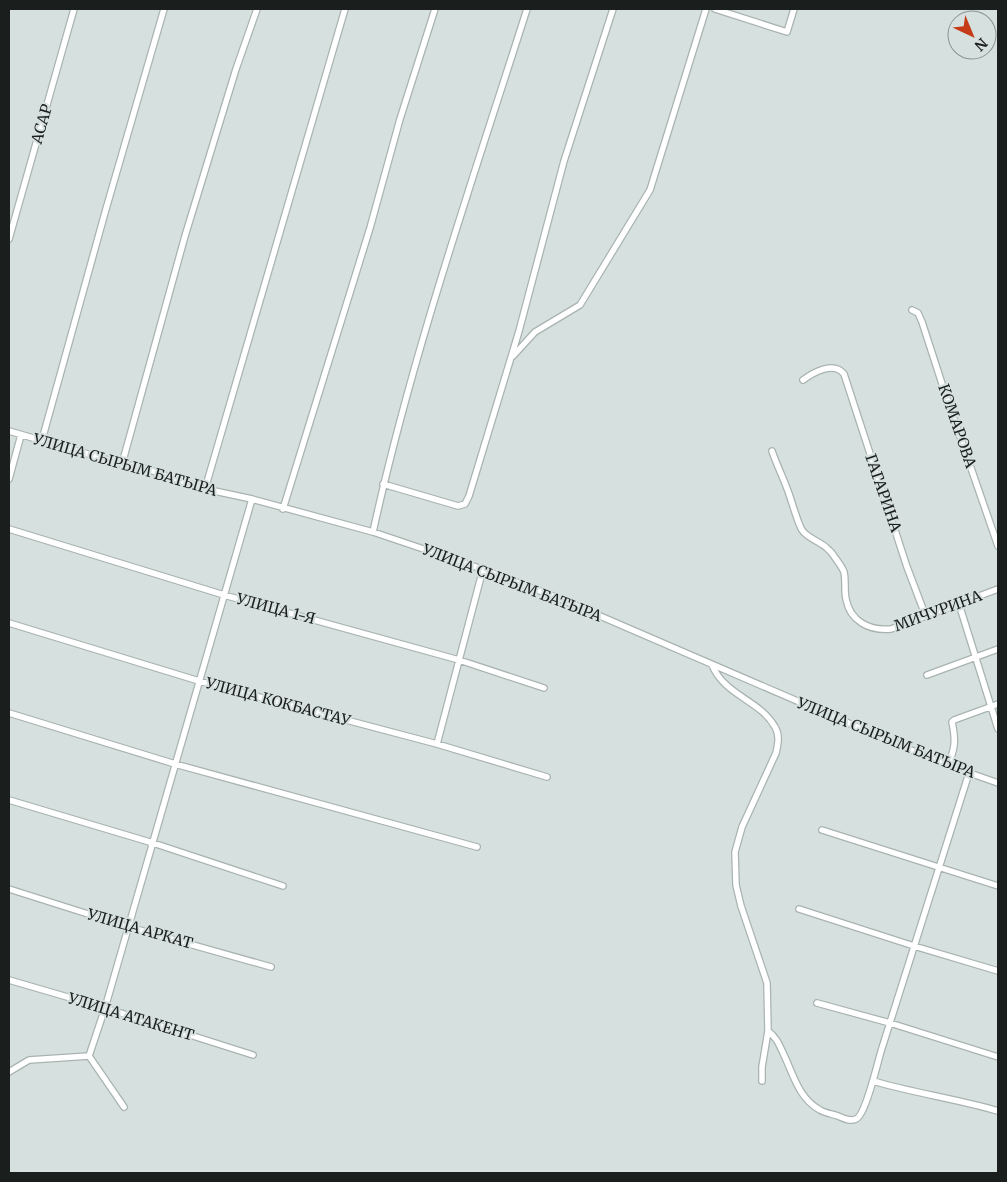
<svg xmlns="http://www.w3.org/2000/svg" width="1007" height="1182" font-family="Merriweather,serif">
  <rect width="100%" height="100%" fill="#d6e1df"/>
  <g fill="none" stroke-linecap="round" stroke-linejoin="round">
    <!-- minor casing -->
    <g stroke="#a9b3b1" stroke-width="8">
      <path id="minor" d="M715,9L787,32L794,9
        M9,239L74,9
        M912,310L918,313L922,322L945,393L998,546
        M513,356L535,332L580,305L650,190L706,9
        M803,380C814,372 834,361 844,374L907,567L926,617
        M9,431L122,464L141,467L205,489L252,499L373,532L468,564L556,597L941,763L998,783
        M42,440L106,209L164,9
        M772,451C777,466 784,479 789,494C792,502 798,524 802,530C809,541 826,541 836,559C839,563 842,567 844,572C846,581 844,590 846,599C850,621 869,631 891,629L998,589
        M122,464L185,236L236,69L257,9
        M9,479L21,435
        M383,484L458,506L465,504L469,496L519,331L564,161L613,9
        M205,489L345,9
        M283,509L370,228L400,119L435,9
        M9,529L224,595L459,660L544,688
        M373,532C412,354 472,182 527,9
        M959,604L998,729
        M9,623L199,681L437,744L547,777
        M712,665C725,696 760,700 775,727C780,735 778,744 776,753L742,827L735,852L736,885L741,906L767,983L768,1031L762,1067V1081
        M927,675L998,649
        M9,713L175,764L477,847
        M437,744L483,569
        M948,766C955,748 956,741 952,722L954,720L998,704
        M9,800L153,843L283,886
        M822,830L998,886
        M9,889L129,927L271,967
        M799,909L914,946L998,971
        M9,980L105,1008L253,1055
        M817,1003L890,1023L998,1057
        M768,1031C776,1037 779,1044 783,1053C793,1073 798,1098 820,1110C825,1113 832,1114 838,1116C843,1118 850,1122 856,1119C866,1115 878,1060 882,1048L969,773
        M9,1072L29,1060L89,1056
        M873,1081C914,1093 957,1099 998,1111
        M124,1107L89,1056L105,1008L252,499"/>
    </g>
    <!-- minor -->
    <use href="#minor" stroke="#fff" stroke-width="5.5"/>
  </g>
  <g text-anchor="middle" stroke-width="4" stroke-linejoin="round" paint-order="stroke">
    <!-- street labels -->
    <g font-size="15" fill="#1a1e1d" stroke="#d6e1df">
      <text transform="translate(42 124) rotate(-74)" y="5">АСАР</text>
      <text transform="translate(957 426) rotate(71)" y="5">КОМАРОВА</text>
      <text transform="translate(125 465) rotate(16)" y="5">УЛИЦА СЫРЫМ БАТЫРА</text>
      <text transform="translate(883 493) rotate(71)" y="5">ГАГАРИНА</text>
      <text transform="translate(512 583) rotate(21)" y="5">УЛИЦА СЫРЫМ БАТЫРА</text>
      <text transform="translate(276 609) rotate(15)" y="5">УЛИЦА 1-Я</text>
      <text transform="translate(938 611) rotate(-20)" y="5">МИЧУРИНА</text>
      <text transform="translate(278 702) rotate(15)" y="5">УЛИЦА КОКБАСТАУ</text>
      <text transform="translate(886 738) rotate(22)" y="5">УЛИЦА СЫРЫМ БАТЫРА</text>
      <text transform="translate(140 929) rotate(16)" y="5">УЛИЦА АРКАТ</text>
      <text transform="translate(131 1017) rotate(17)" y="5">УЛИЦА АТАКЕНТ</text>
    </g>
  </g>
  <!-- border -->
  <rect width="1007" height="1182" fill="none" stroke="#1a1e1d" stroke-width="20"/>
  <!-- north arrow -->
  <g transform="translate(972 35) rotate(136)"><circle r="24" fill="#d6e1df" stroke="#8b9391"/>
  <path d="M0-4L9 19L0 12L-9 19Z" fill="#c63c18"/>
  <text y="-8" font-size="14" font-weight="bold" text-anchor="middle" fill="#1a1e1d">N</text>
  </g>
</svg>
